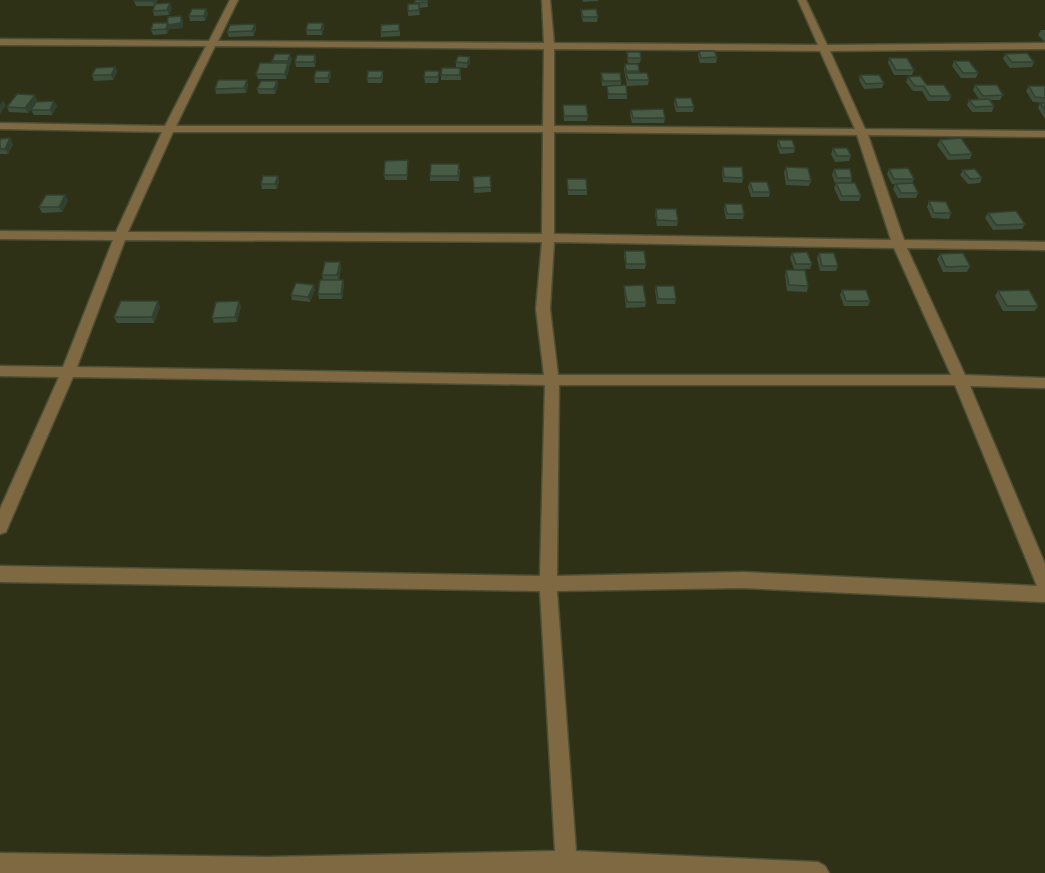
<svg xmlns="http://www.w3.org/2000/svg" width="1045" height="873" font-family="'DejaVu Sans',sans-serif">
  <rect width="100%" height="100%" fill="#2f3116"/>
  <g fill="none" stroke-linecap="round" stroke-linejoin="round">
    <!-- minor casing -->
    <g stroke="#4c4e35" stroke-width="3">
      <path id="minor" d="M230,0H238L218,41L544,43L542,0H550L554,43L818,45L798,0H806L827,45L1045,43V49L830,51L865,129L1045,131V137L868,135L904,240L1045,242V250L907,248L965,375L1045,378V388L970,386L1045,564V602L743,588L557,591L576,851L818,862L825,866L829,873H0V853L266,857L555,851L540,591L0,582V566L540,576L545,385L73,377L8,527L6,532L0,534V509L59,377L0,376V366L63,367L113,240L0,239V231L116,232L162,132L0,129V123L165,126L206,46L0,45V39L209,41ZM215,46L544,49L543,126H176ZM554,49L820,51L855,129L554,126ZM173,132H543L542,234L128,232ZM554,132L857,135L891,240L554,234ZM125,240L542,242L536,309L544,375L77,367ZM554,242L894,248L951,375H558L550,309ZM559,385H955L1037,586L743,572L557,576Z"/>
    </g>
    <!-- minor -->
    <use href="#minor" fill="#7e6942" fill-rule="evenodd"/>
  </g>
  <!-- wall -->
  <path fill="#3e4f3b" d="M135,0H158L156,4L172,8L169,15L154,16L153,11L154,6H136L134,1Z
    M415,0H427L428,7L419,8L420,15L408,16V4H415Z
    M582,0H598V1L583,2Z
    M206,9L208,14L205,21H190L189,16Z
    M581,10L598,17L597,22H583L581,15Z
    M181,16L183,21V28L169,29L167,34L153,35L151,30Z
    M323,23L324,28L322,35H307L306,30Z
    M255,24L256,29L254,36L229,37L227,32Z
    M400,29V36L381,37V32Z
    M1041,30H1045V42L1038,35Z
    M699,51L717,57L716,63H700L698,56Z
    M627,52L641,58L640,63H628L627,57Z
    M1005,54L1034,62L1032,67L1010,68L1003,59Z
    M315,55L316,60L315,67H296L295,62Z
    M470,57V63L467,68L456,67V62Z
    M889,58L914,70L912,75H894L888,63Z
    M292,59L289,66V69L286,79H258L256,74L273,63L272,61Z
    M954,61L978,73L976,78H961L952,66Z
    M625,64L639,71V73L649,80L648,85L627,86L624,69Z
    M115,67L117,72L113,80L94,81L92,75Z
    M460,68L461,80H441V75Z
    M330,71L331,76L329,83H315L314,78Z
    M383,71V76L382,83H368L367,78Z
    M601,73L621,81V85L627,94V99H608L607,86H602Z
    M860,75L884,83L882,88L864,89L859,80Z
    M439,76L438,83H425L424,77Z
    M908,77L951,96L949,101H928L922,91H913L906,82Z
    M277,81L278,86L275,94H259L257,89Z
    M248,85L246,93L216,94L215,89Z
    M975,85L1003,95L1000,100H990L994,106L992,112H972L967,105L969,100L979,99L973,90Z
    M1029,86H1045V103L1033,102L1026,91Z
    M675,98L694,107L693,112H676L674,104Z
    M37,100L36,102L57,106L52,115H34L31,110L35,104L28,113L9,112L7,107Z
    M1040,103H1045V119L1038,108Z
    M563,105L588,116L587,121H564Z
    M631,110L665,118L664,123H632L630,115Z
    M0,139L13,144L8,154H0Z
    M778,140L795,148L794,153L780,154L777,145Z
    M940,140L972,154L970,159L948,160L937,145Z
    M833,148L851,156L849,161L835,162L831,154Z
    M408,160L407,180H385L384,175Z
    M723,167L743,178L742,183L723,182L722,172Z
    M786,167L811,181L809,186L786,185L784,172Z
    M460,169L459,181H430V176Z
    M834,169L852,178L851,183L861,196L859,201H840L834,188L836,183H848H835L832,175Z
    M889,169L914,179L912,183L918,193L916,198H898L893,189L895,184H892L887,174Z
    M963,170L982,178L980,183L968,184L960,175Z
    M490,176L491,192L474,193L473,177Z
    M567,179L587,190V195H568Z
    M279,181L277,189H262L261,184Z
    M750,182L770,192L769,197H751L748,187Z
    M68,200L62,212L42,213L39,207Z
    M929,201L951,213L949,219L932,218L927,207Z
    M725,204L744,214L743,219H726L724,209Z
    M656,209L678,221L677,226H657L655,214Z
    M988,213L1025,224L1022,229L993,230L985,218Z
    M625,251L646,264L645,269H626L624,256Z
    M792,253L812,264L810,269H794L790,258Z
    M819,253L838,266L836,271H820L817,258Z
    M940,254L970,266L967,272H943L937,259Z
    M340,262L341,267L339,280H343L344,285L342,299H319L318,294L323,280L322,275Z
    M786,270L808,286L807,292L787,291L785,275Z
    M624,286L646,302L645,307L626,308L624,291Z
    M656,286L676,299L675,304H657L655,291Z
    M315,290L310,302L292,300L291,295Z
    M842,290L870,301L868,306H844L840,295Z
    M998,291L1038,306L1035,311H1003L995,296Z
    M241,306L237,322L214,323L212,318Z
    M160,307L154,323H117L114,317Z"/>
  <!-- shaded-wall -->
  <path fill="#324030" d="M153,0H158L154,6L153,1Z
    M170,3L172,8L169,15L167,10Z
    M206,9L208,14L205,21L204,16Z
    M181,16L183,21V28L169,29L167,34L166,29L168,23Z
    M323,23L324,28L322,35L321,30Z
    M255,24L256,29L254,36L252,31Z
    M290,54L292,59L289,66L288,61Z
    M315,55L316,60L315,67L314,62Z
    M470,57V63L467,68V63Z
    M288,63L289,69L286,79L285,74Z
    M115,67L117,72L113,80L111,75Z
    M330,71L331,76L329,83L328,78Z
    M247,80L248,85L246,93L244,88Z
    M277,81L278,86L275,94L274,89Z
    M35,95L37,100L28,113L25,108Z
    M3,100L6,105L0,114V105Z
    M54,101L57,106L52,115L50,110Z
    M10,138L13,144L8,154L5,149Z
    M278,176L279,181L277,189L275,184Z
    M65,195L68,200L62,212L59,207Z
    M340,262L341,267L339,280L337,275Z
    M343,280L344,285L342,299L341,294Z
    M314,285L315,290L310,302L308,297Z
    M158,301L160,307L154,323L152,317Z
    M239,301L241,306L237,322L235,317Z"/>
  <!-- building -->
  <path fill="#485c45" stroke="#324030" stroke-width="1.5" d="M135,0H153V1H134Z
    M415,0H427L428,2L415,3Z
    M170,3L167,10L153,11L155,4Z
    M408,4H419V10L408,11Z
    M192,9H206L204,16H189Z
    M596,9L598,17H583L581,10Z
    M181,16V23L167,25L168,17Z
    M153,23H168L166,29L151,30Z
    M308,23H323L321,30H306Z
    M255,24L252,31L227,32L230,25Z
    M399,24V31L381,32V25Z
    M699,51H714L717,57L701,58Z
    M627,52H640L641,58H628Z
    M1027,53L1034,62H1012L1005,54Z
    M275,54H290L288,61H272Z
    M297,55H315L314,62H295Z
    M458,56L470,57L467,63L456,62Z
    M889,58H907L914,70H896Z
    M954,61H969L978,73H963Z
    M260,63H288L285,74H256Z
    M625,64H638L639,71H626Z
    M115,67L111,75H92L96,68Z
    M442,68H460V75H441Z
    M316,71H330L328,78H314Z
    M368,71H383L381,78H367Z
    M425,71H439L438,77H424Z
    M601,73H620L621,81H603Z
    M626,73H647L649,80H628Z
    M860,75H879L884,83L866,84Z
    M920,76L927,85H944L951,96H930L924,86H915L908,77Z
    M218,80H247L244,88L215,89Z
    M261,81H277L274,89H257Z
    M626,85L627,94H608L607,86Z
    M975,85H997L1003,95L983,96Z
    M1029,86H1045V98L1035,97Z
    M17,94L35,95L25,108L7,107Z
    M675,98H691L694,107H677Z
    M989,99L994,106L975,107L969,100Z
    M54,101L50,110H31L36,102Z
    M1040,103H1045V110Z
    M563,105H586L588,116H564Z
    M663,109L665,118H633L631,110Z
    M10,138L5,149H0V139Z
    M961,138L972,154L950,155L940,140Z
    M778,140H792L795,148H781Z
    M833,148H847L851,156H837Z
    M408,160L407,175H384L385,161Z
    M431,164H459L458,176H430Z
    M723,167H742L743,178L724,177Z
    M786,167L808,168L811,181L788,180Z
    M908,168L914,179H894L889,169Z
    M834,169H850L852,178H837Z
    M975,169L982,178L970,179L963,170Z
    M263,176H278L275,184H261Z
    M490,176L491,187L474,188L473,177Z
    M567,179H586L587,190H568Z
    M750,182H767L770,192H753Z
    M836,183H855L861,196H842Z
    M913,183L918,193H901L896,184Z
    M46,195H65L59,207H39Z
    M929,201L946,202L951,213H934Z
    M725,204H742L744,214H727Z
    M656,209H676L678,221L657,220Z
    M1016,211L1025,224L996,225L988,213Z
    M625,251H644L646,264H626Z
    M807,252L812,264H796L792,253Z
    M819,253H834L838,266H822Z
    M963,253L970,266L946,267L940,254Z
    M325,262H340L337,275H322Z
    M786,270H805L808,286L789,285Z
    M320,280H343L341,294H318Z
    M296,283L314,285L308,297L291,295Z
    M643,285L646,302H627L624,286Z
    M656,286H674L676,299H658Z
    M842,290H866L870,301H846Z
    M1029,290L1038,306H1007L998,291Z
    M121,301H158L152,317H114Z
    M239,301L235,317L212,318L216,302Z"/>
</svg>
